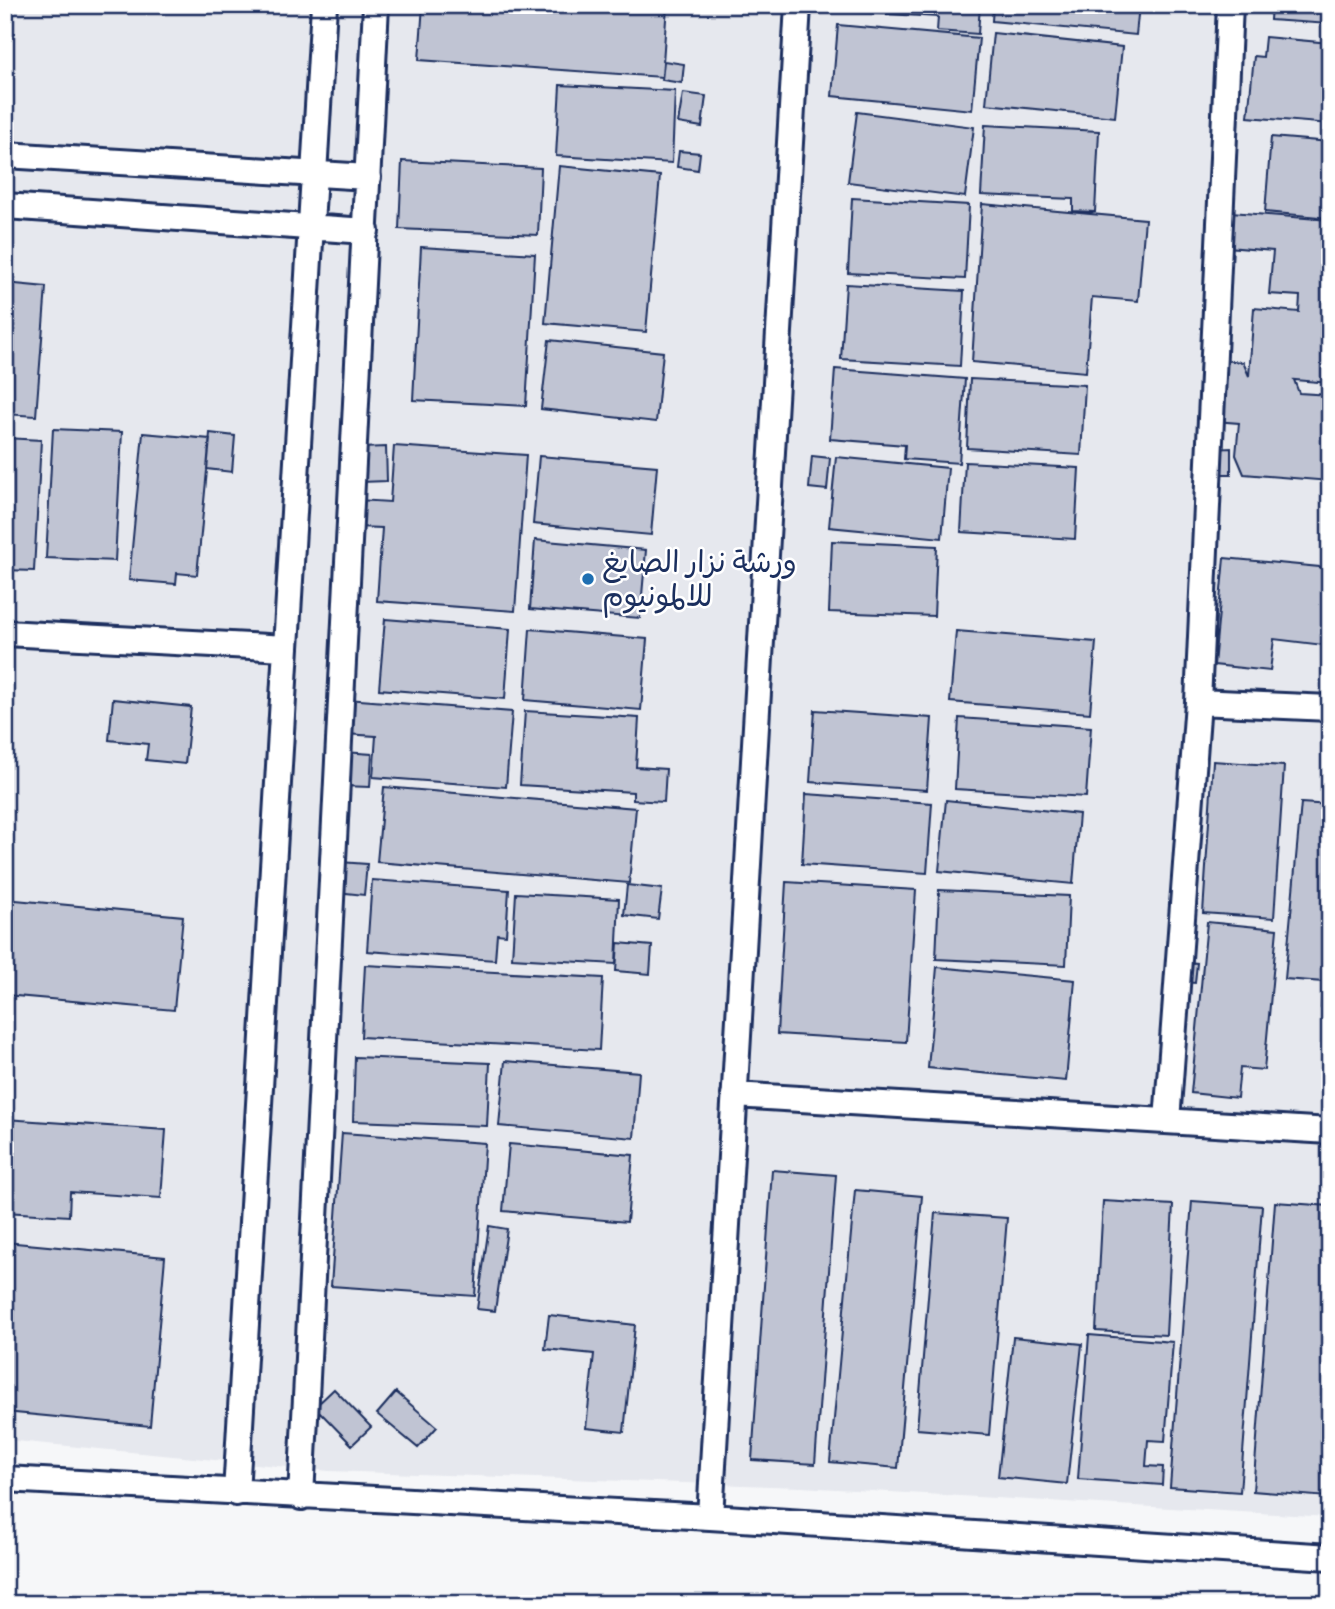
<svg xmlns="http://www.w3.org/2000/svg" width="1335" height="1609" font-family="Itim,'Playpen Sans Arabic',sans-serif">
  <rect width="100%" height="100%" fill="#f6f7f9"/>
  <filter id="ink" filterUnits="userSpaceOnUse"><feTurbulence type="fractalNoise" baseFrequency=".0143" numOctaves="2"/><feDisplacementMap in="SourceGraphic" scale="14" xChannelSelector="R" yChannelSelector="G"/><feConvolveMatrix kernelMatrix="1 2 1 2 8 2 1 2 1" color-interpolation-filters="sRGB"/></filter>
  <g filter="url(#ink)">
    <!-- built -->
    <path fill="#e6e8ee" d="M5,5H1330V1517L801,1487L329,1471L5,1440Z"/>
    <!-- building -->
    <path fill="#c0c4d3" stroke="#1b2f5e" stroke-width="2" d="M423,5H667L662,77L419,60Z
      M836,5H980L978,34L937,31L938,17L836,11Z
      M993,5H1139L1136,35L992,21Z
      M1271,5H1330V24L1270,20Z
      M838,25L979,38L972,110L832,96Z
      M993,33L1122,47L1115,117L986,104Z
      M1265,37L1330,43V124L1248,117L1254,56L1263,57Z
      M664,61L684,64L682,83L662,80Z
      M560,85L675,91L672,163L556,156Z
      M683,93L706,96L702,127L678,123Z
      M857,112L974,127L965,197L848,182Z
      M985,125L1099,131L1095,212L1073,211V199L981,195Z
      M1271,137L1330,142V218L1265,212Z
      M679,151L700,153L698,170L677,167Z
      M402,161L541,168L538,235L399,229Z
      M559,166L660,176L646,332L545,323Z
      M852,198L969,205L965,279L848,273Z
      M982,204L1145,219L1138,301L1092,297L1086,372L972,362Z
      M1231,212L1330,220V383L1294,380L1299,393L1330,395V481L1244,474L1236,455L1239,423L1215,421L1221,360L1243,362L1249,376L1254,308L1299,312L1300,296L1269,294L1273,251L1228,247Z
      M421,247L535,254L526,406L413,400Z
      M5,283L46,287L36,416L5,414Z
      M846,284L964,291L960,366L841,359Z
      M549,340L663,352L656,422L541,409Z
      M835,369L965,379L959,463L904,459L905,445L830,439Z
      M970,379L1085,385L1081,455L967,448Z
      M53,429L122,432L115,561L46,558Z
      M143,433L210,439L197,575L177,573L176,584L129,580Z
      M210,433L235,436L232,472L207,469Z
      M5,438L41,440L34,571L5,570Z
      M394,446L526,455L515,611L377,601L382,528L356,527L358,500L390,502Z
      M386,447L387,481L361,482L360,448Z
      M1231,448V474H1215L1214,449Z
      M539,456L657,466L651,535L533,524Z
      M812,456L830,458L827,490L809,488Z
      M836,457L948,468L942,538L829,527Z
      M965,462L1079,468L1075,539L961,532Z
      M535,540L646,550L640,618L530,609Z
      M832,541L937,546L934,616L829,612Z
      M1224,558L1330,568L1323,645L1274,639L1270,671L1214,665Z
      M385,619L510,629L505,699L379,689Z
      M530,629L647,639L641,710L525,700Z
      M956,631L1096,642L1090,713L950,702Z
      M113,699L191,707L185,764L146,760L148,744L109,740Z
      M347,699L512,712L506,787L373,777L376,736L345,734Z
      M815,710L932,718L927,790L810,782Z
      M525,711L639,718L636,767L666,769L664,802L633,800V792L520,785Z
      M959,718L1091,727L1086,797L955,789Z
      M344,752L372,754L370,787L342,786Z
      M1213,761L1284,766L1274,918L1203,913Z
      M384,787L636,808L629,883L377,862Z
      M806,794L932,803L927,873L802,864Z
      M946,800L1079,814L1073,884L939,871Z
      M1301,803L1330,805V1008L1321,1007L1323,982L1285,979Z
      M340,862L367,864L364,895L337,892Z
      M372,880L509,890L506,935L497,934L495,960L367,951Z
      M786,882L916,890L906,1042L777,1034Z
      M627,885L662,889L658,919L624,915Z
      M939,890L1069,896L1066,965L936,959Z
      M516,893L619,899L616,964L512,958Z
      M5,899L183,916L174,1010L5,995Z
      M1207,922L1277,929L1264,1070L1240,1068L1237,1098L1191,1093Z
      M618,943L652,946L650,974L616,971Z
      M1187,962L1197,963L1195,983L1185,982Z
      M365,965L603,978L599,1050L361,1037Z
      M937,967L1075,980L1066,1081L928,1068Z
      M355,1057L490,1063L487,1126L353,1121Z
      M505,1061L639,1072L634,1138L499,1126Z
      M1327,1064H1330V1107H1326Z
      M5,1119L166,1130L161,1198L70,1192L69,1216L5,1212Z
      M342,1133L485,1143L475,1296L331,1286Z
      M509,1144L633,1155L627,1222L503,1211Z
      M772,1170L836,1175L815,1464L752,1460Z
      M855,1190L922,1196L898,1468L830,1462Z
      M1103,1201L1173,1205L1166,1335L1096,1331Z
      M1192,1201L1262,1206L1240,1492L1170,1487Z
      M1275,1202L1330,1206L1328,1497L1253,1491Z
      M935,1213L1007,1218L989,1435L917,1429Z
      M489,1226L507,1229L495,1311L477,1309Z
      M5,1242L165,1257L150,1426L5,1412Z
      M549,1315L635,1325L624,1432L586,1428L594,1354L545,1349Z
      M1089,1335L1173,1342L1165,1441L1148,1440L1146,1466L1163,1467L1162,1485L1078,1479Z
      M1013,1337L1082,1344L1067,1484L998,1477Z
      M334,1389L371,1427L352,1445L315,1407Z
      M396,1392L437,1427L418,1448L377,1414Z"/>
    <g fill="none" stroke-linecap="round" stroke-linejoin="round">
      <!-- minor casing -->
      <g stroke="#1b2f5e" stroke-width="30">
        <path id="minor" d="M5,155L368,177
          M5,206L366,231
          M5,633L286,648
          M1198,702L1330,708
          M734,1095L1330,1131
          M1167,1121L1198,702L1230,5
          M5,1479L710,1517L1330,1557
          M236,1493L324,5
          M301,1497L376,5
          M710,1517L798,5"/>
      </g>
      <!-- minor -->
      <use href="#minor" stroke="#fff" stroke-width="24"/>
    </g>
  </g>
  <!-- markers -->
  <circle fill="#1f6fb2" stroke="#fff" stroke-width="2.5" cx="588" cy="579" r="7"/>
  <g text-anchor="middle" stroke-width="5" stroke-linejoin="round" paint-order="stroke">
    <!-- poi labels -->
    <g font-size="30" fill="#1b2f5e" stroke="#fff" text-anchor="start">
      <text x="602" y="572">ورشة نزار الصايغ<tspan x="602" dy="34">للالمونيوم</tspan></text>
    </g>
  </g>
  <!-- margin -->
  <rect width="1335" height="1609" fill="none" stroke="#fff" stroke-width="28"/>
  <rect x="14" y="14" width="1307" height="1581" fill="none" stroke="#1b2f5e" stroke-width="2.5" filter="url(#ink)"/>
</svg>
